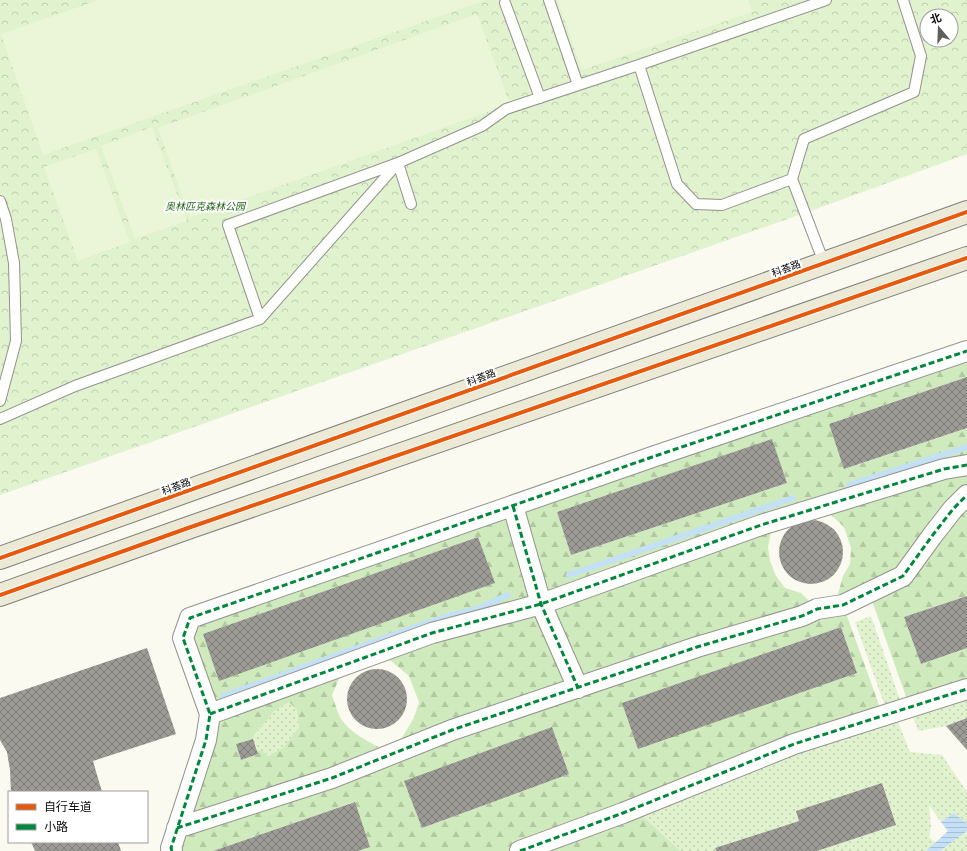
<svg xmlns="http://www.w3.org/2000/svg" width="967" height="851" font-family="'Noto Serif','Noto Sans SC',serif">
  <defs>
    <pattern id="grass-dots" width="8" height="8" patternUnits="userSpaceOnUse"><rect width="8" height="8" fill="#e0f2ce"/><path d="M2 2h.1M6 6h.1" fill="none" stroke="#bfceb0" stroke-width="1.8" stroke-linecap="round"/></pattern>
    <pattern id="forest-firs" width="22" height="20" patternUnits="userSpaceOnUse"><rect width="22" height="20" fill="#cfeabc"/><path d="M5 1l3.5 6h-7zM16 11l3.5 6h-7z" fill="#b1c8a0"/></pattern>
    <pattern id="park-crowns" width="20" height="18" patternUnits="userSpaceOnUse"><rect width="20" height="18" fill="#e0f2ce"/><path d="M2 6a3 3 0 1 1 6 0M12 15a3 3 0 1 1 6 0" fill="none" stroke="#bfceb0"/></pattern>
    <pattern id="water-rules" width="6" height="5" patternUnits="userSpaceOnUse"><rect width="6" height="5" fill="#c3e0f6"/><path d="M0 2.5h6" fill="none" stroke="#a6bfd2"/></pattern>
    <pattern id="building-cross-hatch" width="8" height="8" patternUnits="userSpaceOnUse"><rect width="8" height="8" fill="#9d9b96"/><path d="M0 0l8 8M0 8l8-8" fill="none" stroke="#7e7d79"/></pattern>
  </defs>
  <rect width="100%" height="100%" fill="#fafaf0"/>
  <!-- grass -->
  <path fill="url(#grass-dots)" d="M871,616L901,703L886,709L855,622Z
    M967,689V718L946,726L918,731L910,708Z
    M289,701L297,710L299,727L283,748L268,756L263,751L257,750L253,739L255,734L269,718L274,711Z
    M894,712L910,752L942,755L967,792V824L954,813L941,822L929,805L931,827L929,837L936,843L926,851H817L896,825L882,783L797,811L799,821L715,848L716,851H680L634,809Z
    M967,831V851H940L943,849Z"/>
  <!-- forest -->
  <path fill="url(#forest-firs)" fill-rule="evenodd" d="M967,351V377L829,424L845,469L967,428V596L905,617L921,664L967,648V689L910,708L869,592L843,605L883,716L635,809L680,851H358L370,847L354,802L213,851H172L206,740L203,694L190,618ZM772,440L787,483L571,555L557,512ZM813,509L831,515L844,527L851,548L850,564L843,576L835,605L817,609L801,593L785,588L776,576L770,561L768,547L771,531ZM478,537L494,583L219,680L203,634ZM841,627L857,673L622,703H623ZM373,655L391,661L409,676L419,702L414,718L392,754C374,744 353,736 341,719C337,712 335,703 332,695L345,665ZM289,702L297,710L299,727L283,748L268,756L263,751L257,750L258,754L241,760L236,744L253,739L255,734L269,718L274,711ZM552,727L569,774L422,828L405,782Z"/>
  <!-- park -->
  <path fill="url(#park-crowns)" fill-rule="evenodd" d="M0,0H967V154L805,213L0,495ZM927,16H951V40H927Z"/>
  <!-- pitch -->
  <path fill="#ebf6d8" d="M99,0H486L43,155L1,34Z
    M558,0H748L752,12L582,70Z
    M477,14L510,104L190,218L158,128Z
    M152,127L187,221L135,239L101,146Z
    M96,149L130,242L78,261L44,167Z"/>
  <!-- water -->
  <path fill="url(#water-rules)" d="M954,813L967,824V831L940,851H926L948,831L941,822Z"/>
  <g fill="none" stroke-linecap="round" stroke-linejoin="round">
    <!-- stream -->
    <path stroke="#c3e0f6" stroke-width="6" d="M849,485L967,447
      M569,575L793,498
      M223,696L412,628L448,616L477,609L508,595"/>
  </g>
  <!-- building -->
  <path fill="url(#building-cross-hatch)" d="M967,377V428L844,469L829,424Z
    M772,439L787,483L571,555L557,512Z
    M779 552a32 32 0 1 1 64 0a32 32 0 1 1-64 0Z
    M478,537L495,583L219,681L203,634Z
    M967,596V648L921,664L904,617Z
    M841,627L857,673L638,749L622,703Z
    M147,648L176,734L93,761L102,792H11L10,770L7,752L0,740V698Z
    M347 699a30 30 0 1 1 60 0a30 30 0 1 1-60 0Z
    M967,718V750L946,726Z
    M552,727L569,774L422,828L404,781Z
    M253,739L258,754L241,760L236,744Z
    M882,783L896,825L817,851H716L715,848L799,821L796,811Z
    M355,802L370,847L358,851H213Z
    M31,842H118L121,851H35Z"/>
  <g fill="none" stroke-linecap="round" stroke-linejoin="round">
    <!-- lane casing -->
    <g stroke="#93938f" stroke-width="12">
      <path id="lane" d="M549,0L578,85
        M505,3L540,98
        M639,65L826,0
        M792,179L824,263
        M0,201L6,219L14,263L16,341L0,401
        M260,319L228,225L398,163L411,204
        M0,419L75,386L260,319L398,163L482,126L506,109L639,65L677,184L696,204L722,205L792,179L804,139L914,92L921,56L903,0"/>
    </g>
    <!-- street casing -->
    <g stroke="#93938f" stroke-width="22">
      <path id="street" d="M513,506L541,604L578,688
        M210,714L432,633L541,604L761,525L944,469L967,465
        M177,828L332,778L452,730L697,647L802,616L817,609L843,605L903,576L932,536L953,509L967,495
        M172,851L171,848L206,740L210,714L183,638L190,618L658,455L967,351
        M520,851L623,813L794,744L967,689"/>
    </g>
    <!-- primary casing -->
    <g stroke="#80807c" stroke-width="24">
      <path id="primary" d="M0,558L967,212
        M0,595L188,528L967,258"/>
    </g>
    <!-- lane -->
    <use href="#lane" stroke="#fefefd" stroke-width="10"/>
    <!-- street -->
    <use href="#street" stroke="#fefefd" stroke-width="20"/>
    <!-- primary -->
    <use href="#primary" stroke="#ece9d6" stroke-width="22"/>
    <!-- quiet -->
    <path stroke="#00873e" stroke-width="3" stroke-dasharray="6 3" stroke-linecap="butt" d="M513,506L541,604L578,688
      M210,714L432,633L541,604L761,525L944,469L967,465
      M177,828L332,778L452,730L697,647L802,616L817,609L843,605L903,576L932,536L953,509L967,495
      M172,851L171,848L206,740L210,714L183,638L190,618L658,455L967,351
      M520,851L623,813L794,744L967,689"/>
    <!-- cycleway casing -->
    <g stroke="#fff" stroke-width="6">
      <path id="cycleway" d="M0,558L967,212
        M0,595L188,528L967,258"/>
    </g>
    <!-- cycleway -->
    <use href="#cycleway" stroke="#e8590c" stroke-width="4"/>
  </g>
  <g text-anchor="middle" stroke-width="4" stroke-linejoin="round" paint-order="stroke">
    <!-- park labels -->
    <g font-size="10" font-style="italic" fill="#216619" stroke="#fff">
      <text x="205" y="210">奥林匹克森林公园</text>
    </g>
    <!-- street labels -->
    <g font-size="10" fill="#0c0c0c" stroke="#fff">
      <text transform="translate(786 268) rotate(-20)" y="4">科荟路</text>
      <text transform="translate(481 377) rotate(-20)" y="4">科荟路</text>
      <text transform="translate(176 486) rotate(-20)" y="4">科荟路</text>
    </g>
  </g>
  <!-- legend -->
  <rect x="8" y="791" width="140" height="52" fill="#ffffff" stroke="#9e9e9e"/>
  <rect x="16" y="804" width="20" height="6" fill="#e8590c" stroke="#9e9e9e"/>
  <text x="44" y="811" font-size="12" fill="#0c0c0c">自行车道</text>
  <rect x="16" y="824" width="20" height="6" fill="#00873e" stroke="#9e9e9e"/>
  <text x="44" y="831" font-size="12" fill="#0c0c0c">小路</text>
  <!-- north arrow -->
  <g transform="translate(939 28) rotate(341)"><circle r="19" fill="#ffffff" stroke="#9e9e9e"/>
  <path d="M0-3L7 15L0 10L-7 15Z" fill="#5f5f5c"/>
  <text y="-6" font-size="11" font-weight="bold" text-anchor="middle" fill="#0c0c0c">北</text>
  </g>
</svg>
